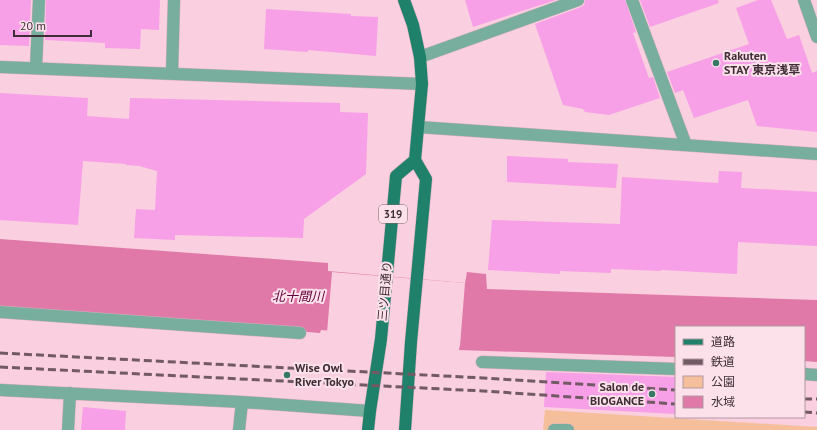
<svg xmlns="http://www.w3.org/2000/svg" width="817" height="430" font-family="'PT Sans','Noto Sans JP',sans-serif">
  <rect width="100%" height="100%" fill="#facfdf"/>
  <!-- green -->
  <path fill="#f6bf9c" d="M545,410L817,427V430H543Z"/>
  <!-- water -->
  <path fill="#e079a7" d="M0,239L328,263V271L465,283L467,272L486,274L487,289L817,300V362L804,361V327H676V357L459,350L460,343L321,330L320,333L0,307Z"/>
  <!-- pier -->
  <path fill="#facfdf" d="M332,272L465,283L460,346L327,333Z"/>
  <!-- building -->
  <path fill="#f79fe7" d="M0,0H31L29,46L0,45Z
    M46,0H160L159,30L141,29L140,49L105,48V43L45,40Z
    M465,0H556L473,27Z
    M585,0H625L636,32L633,33L649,78L653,77L660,98L609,115L585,112L583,109L563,105L535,24L581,7L584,5Z
    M640,0H718L719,3L650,27Z
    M758,0H771L787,39L799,35L812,73L817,71V132L757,126L748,100L694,118L683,90L675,93L667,72L749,44L736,8Z
    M266,9L351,14V16L378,17L376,56L308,50V52L264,49Z
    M0,93L88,98L87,116L129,119L130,98L340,103V112L368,113L366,174L304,219L303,238L175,235V240L134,238L136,209L155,210L157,171L139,166L126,165V164L83,161L78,225L0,220Z
    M507,156L568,159V162L618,164L616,188L507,182Z
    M719,171L742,172L741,188L817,192V246L738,242L737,274L661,270V271L611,269V273L560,271V274L488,270L492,220L620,224L622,177L718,183Z
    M546,372L676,377V414L544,407Z
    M83,407L126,411L125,430H81Z"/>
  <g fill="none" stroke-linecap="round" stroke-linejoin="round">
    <!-- minor casing -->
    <g stroke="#d4afbd" stroke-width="13">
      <path id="minor" d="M632,0L686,145
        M804,0L817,37
        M420,57L578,0
        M0,67L422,84
        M36,68L39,0
        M172,73L174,0
        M418,127L817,154
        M0,312L300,333
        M482,362L676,369
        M804,374L817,375
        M0,390L242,402L370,411
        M68,430L70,393
        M239,430L242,402
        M554,430H568"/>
    </g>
    <!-- major casing -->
    <g stroke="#d4afbd" stroke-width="13">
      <path id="major" d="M404,0L413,25L420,57L422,84L415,160L426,179L411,342L405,430
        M368,430L370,411L381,339L396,176L415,160"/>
    </g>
    <!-- minor -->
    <use href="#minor" stroke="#78ae9d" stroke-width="12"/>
    <!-- major -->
    <use href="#major" stroke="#20816a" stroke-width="12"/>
    <!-- rail -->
    <path stroke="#725a64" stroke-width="3" stroke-dasharray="8 4" stroke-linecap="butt" d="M0,353L483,378L676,390
      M0,367L483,391L676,404
      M804,399H817
      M804,412L817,413"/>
  </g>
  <!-- markers -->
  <g fill="#377766" stroke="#fce1eb" stroke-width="1.5">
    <circle cx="716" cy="63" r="4"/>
    <circle cx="287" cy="375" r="4"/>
    <circle cx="652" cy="394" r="4"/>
  </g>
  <g text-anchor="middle" stroke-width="4" stroke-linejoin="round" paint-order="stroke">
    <!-- shield labels -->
    <rect fill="#fce1eb" stroke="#77636b" stroke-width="1" x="379" y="205" width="28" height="18" rx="3"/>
    <g font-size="11" font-weight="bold" fill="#3e2d34">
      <text x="393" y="218">319</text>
    </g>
    <!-- poi labels -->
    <g font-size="12" font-weight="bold" fill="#3e2d34" stroke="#fce1eb" text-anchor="start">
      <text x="724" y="60">Rakuten<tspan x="724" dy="14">STAY 東京浅草</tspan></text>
      <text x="295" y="372">Wise Owl<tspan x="295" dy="14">River Tokyo</tspan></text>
      <text x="644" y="391" text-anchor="end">Salon de<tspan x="644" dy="14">BIOGANCE</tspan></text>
    </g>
    <!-- street labels -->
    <g font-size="12" fill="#3e2d34" stroke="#fce1eb">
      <text transform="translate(385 291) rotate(-85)" y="4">三ツ目通り</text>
    </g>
    <!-- water labels -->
    <g font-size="13" font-style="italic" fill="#620039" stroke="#fce1eb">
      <text x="298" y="301">北十間川</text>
    </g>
  </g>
  <!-- legend -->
  <rect x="675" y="326" width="130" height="92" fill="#fce1eb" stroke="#b099a2"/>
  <rect x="683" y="339" width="20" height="6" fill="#20816a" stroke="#b099a2"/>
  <text x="711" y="346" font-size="12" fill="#3e2d34">道路</text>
  <rect x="683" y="359" width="20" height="6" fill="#725a64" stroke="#b099a2"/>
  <text x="711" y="366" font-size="12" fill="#3e2d34">鉄道</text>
  <rect x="683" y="376" width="20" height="12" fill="#f6bf9c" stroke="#b099a2"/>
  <text x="711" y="386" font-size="12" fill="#3e2d34">公園</text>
  <rect x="683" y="396" width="20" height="12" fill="#e079a7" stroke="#b099a2"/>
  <text x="711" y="406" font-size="12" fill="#3e2d34">水域</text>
  <!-- scale -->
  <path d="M14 30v6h77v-6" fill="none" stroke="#3e2d34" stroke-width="2"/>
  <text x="20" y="30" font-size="12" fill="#3e2d34" stroke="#fce1eb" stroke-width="3" paint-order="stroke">20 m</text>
</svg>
